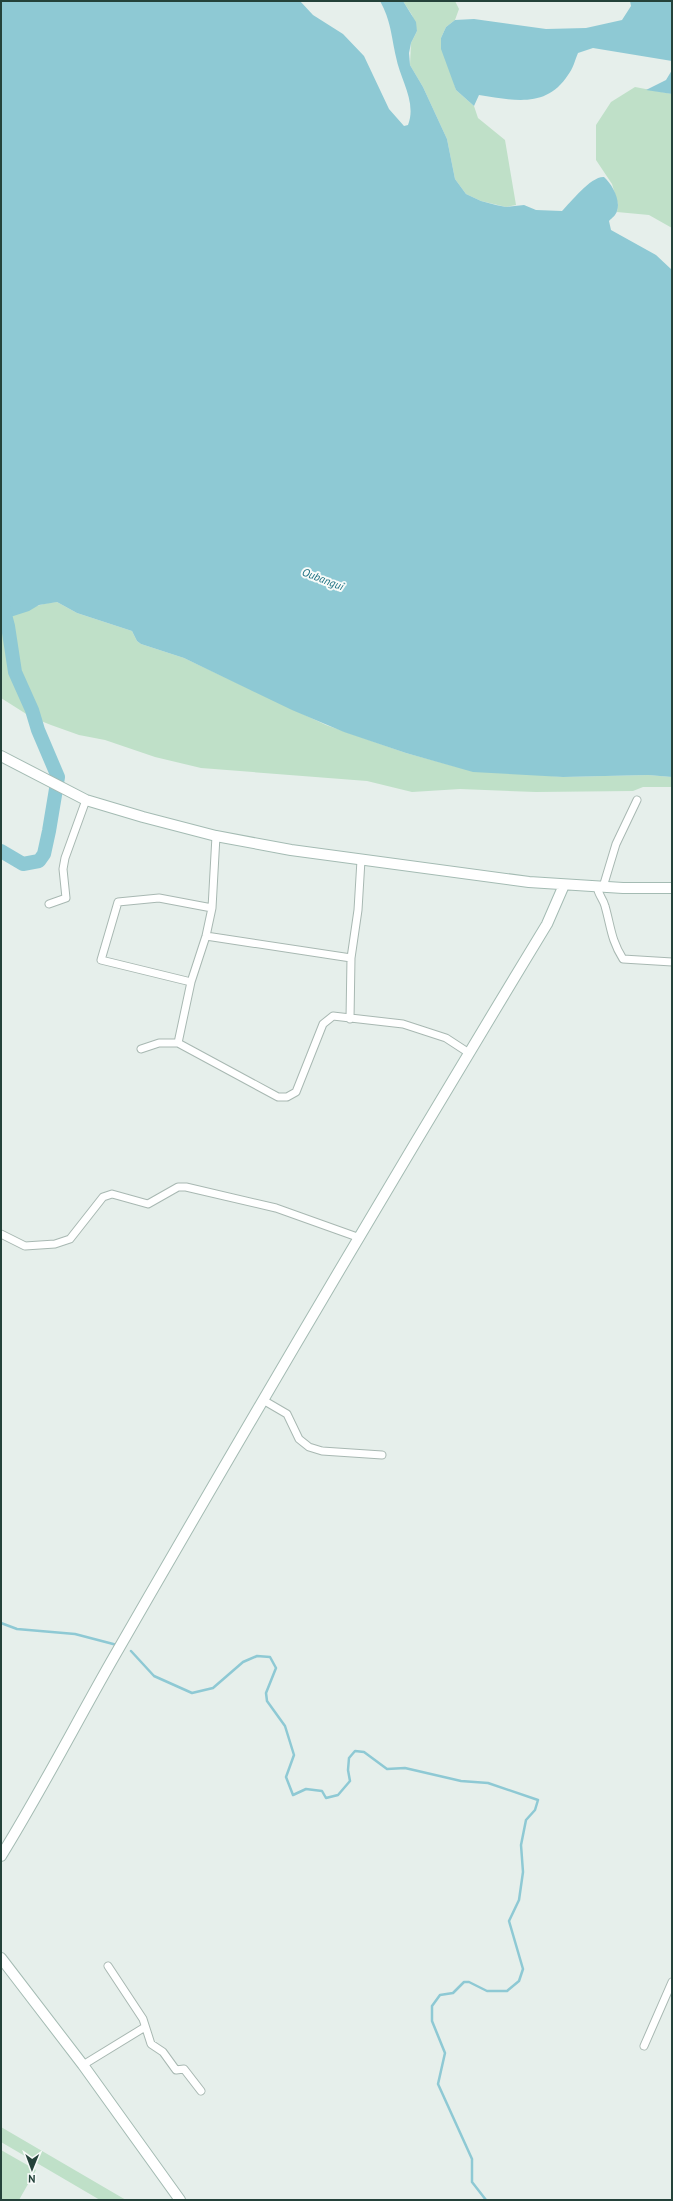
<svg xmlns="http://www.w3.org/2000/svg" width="673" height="2201" font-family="'PT Sans',sans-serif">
  <rect width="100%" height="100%" fill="#e6efeb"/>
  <!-- green -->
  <path fill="#bfe0c8" d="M403,1H455L459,9L455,20L446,27L441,38L456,90L474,106L478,118L505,140L516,205L506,207L481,201L466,194L455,179L447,139L423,87L410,65L411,43L417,31L412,15Z
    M635,87L672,94V228L649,215L617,212L618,204L612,184L596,160V125L611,102Z
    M57,602L77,613L132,631L137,641L141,644L184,658L326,725L406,753L461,768L563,777L648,775L672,777V787H643L633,791L536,792L460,789L412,792L367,781L201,768L155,757L105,740L79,735L51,725L31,717L1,698V620C17,614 41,602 57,602Z
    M1,2127L126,2200H100L1,2142Z
    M1,2150L36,2170L19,2200H1Z"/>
  <!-- water -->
  <path fill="#8ec9d4" d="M1,1H300L313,15L343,34L364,56L389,109L404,126L408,125C417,102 400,79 396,57C391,35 391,21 380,1H403L416,22L417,31L411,43L409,53L410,65L423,87L447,139L455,179L466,194L481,201L496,205L506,207L524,205L536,210L562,211C571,202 591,176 604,177C612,184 621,200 617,211C616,215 612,218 609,221L611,230L656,255L672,270V777L648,775L563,777L473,772L406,753L344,732L292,710L184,658L141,644L137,641L132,631L77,613L57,602L39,605L29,611L1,620Z
    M630,1H672V61L593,48L578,53C575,60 573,69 568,75C546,109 513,100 479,95L474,106L456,90L441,49V38L446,27L455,20L474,19L546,29L586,28L622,20L631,6Z
    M672,70V94L646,90L666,80Z"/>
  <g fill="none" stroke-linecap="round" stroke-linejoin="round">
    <!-- stream -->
    <path stroke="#8ec9d4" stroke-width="2.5" d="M1,1623L17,1629L75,1634L117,1645
      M131,1651L154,1676L192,1693L213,1688L243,1662L257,1656L270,1657L276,1668L266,1693L267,1701L285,1726L294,1755L286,1777L293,1795L306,1789L322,1791L326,1798L338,1795L350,1781L348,1770L349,1758L355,1751L364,1752L387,1769L405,1768L461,1781L488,1783L538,1800L535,1810L526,1820L521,1845L523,1872L519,1900L509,1921L523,1969L519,1981L507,1991H487L469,1982H464L453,1993L440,1995L432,2006V2021L445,2053L438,2084L472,2159V2182L486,2200"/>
    <!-- river -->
    <path stroke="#8ec9d4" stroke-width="14" d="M1,600L8,626L15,672L32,710L38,730L58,777L49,831L44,854L39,861L23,864L1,851"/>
    <!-- street casing -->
    <g stroke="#a8b8b2" stroke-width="9">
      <path id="street" d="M597,886C598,895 603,898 605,906C611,927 611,940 623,959L672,962
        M603,887L616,844L637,800
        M49,904L66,898L63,869L65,858L86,800
        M206,936L351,958
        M191,982L101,960L118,902L159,898L212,908
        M350,1019L351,958L358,910L361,860
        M178,1043L191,982L206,936L212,908L216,836
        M141,1049L159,1043H178L278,1097H287L296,1092L323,1024L333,1016L403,1024L446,1038L469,1053
        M1,1234L25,1246L55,1244L70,1239L103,1197L112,1194L148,1204L178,1187H186L276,1208L360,1238
        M263,1400L287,1414L299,1439L309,1447L322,1451L382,1455
        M108,1966L143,2019L151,2044L163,2052L176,2070L184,2069L201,2091
        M644,2046L672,1982
        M83,2065L145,2027"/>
    </g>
    <!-- secondary casing -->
    <g stroke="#a4bbb3" stroke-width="12">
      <path id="secondary" d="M1,756L86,800L143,817L216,836L291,850L529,882L623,888H672
        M1,1856C40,1793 74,1727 111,1662C253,1415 399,1168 547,924L564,885
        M1,1958L83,2065L180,2200"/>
    </g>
    <!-- street -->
    <use href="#street" stroke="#fff" stroke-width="7"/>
    <!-- secondary -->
    <use href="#secondary" stroke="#fff" stroke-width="10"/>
  </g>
  <g text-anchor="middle" stroke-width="4" stroke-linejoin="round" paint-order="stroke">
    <!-- water labels -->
    <g font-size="11" font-style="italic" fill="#1c6f80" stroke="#f7fbf9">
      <text transform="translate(323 579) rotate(21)" y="4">Oubangui</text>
    </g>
  </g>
  <!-- border -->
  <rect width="673" height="2201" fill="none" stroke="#24423a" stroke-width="4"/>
  <!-- north arrow -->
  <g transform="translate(32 2169) rotate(181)" stroke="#f7fbf9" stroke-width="3" paint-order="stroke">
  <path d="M0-3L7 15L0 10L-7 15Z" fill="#24423a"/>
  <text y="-6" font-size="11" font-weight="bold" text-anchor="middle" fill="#24423a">N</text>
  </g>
</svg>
